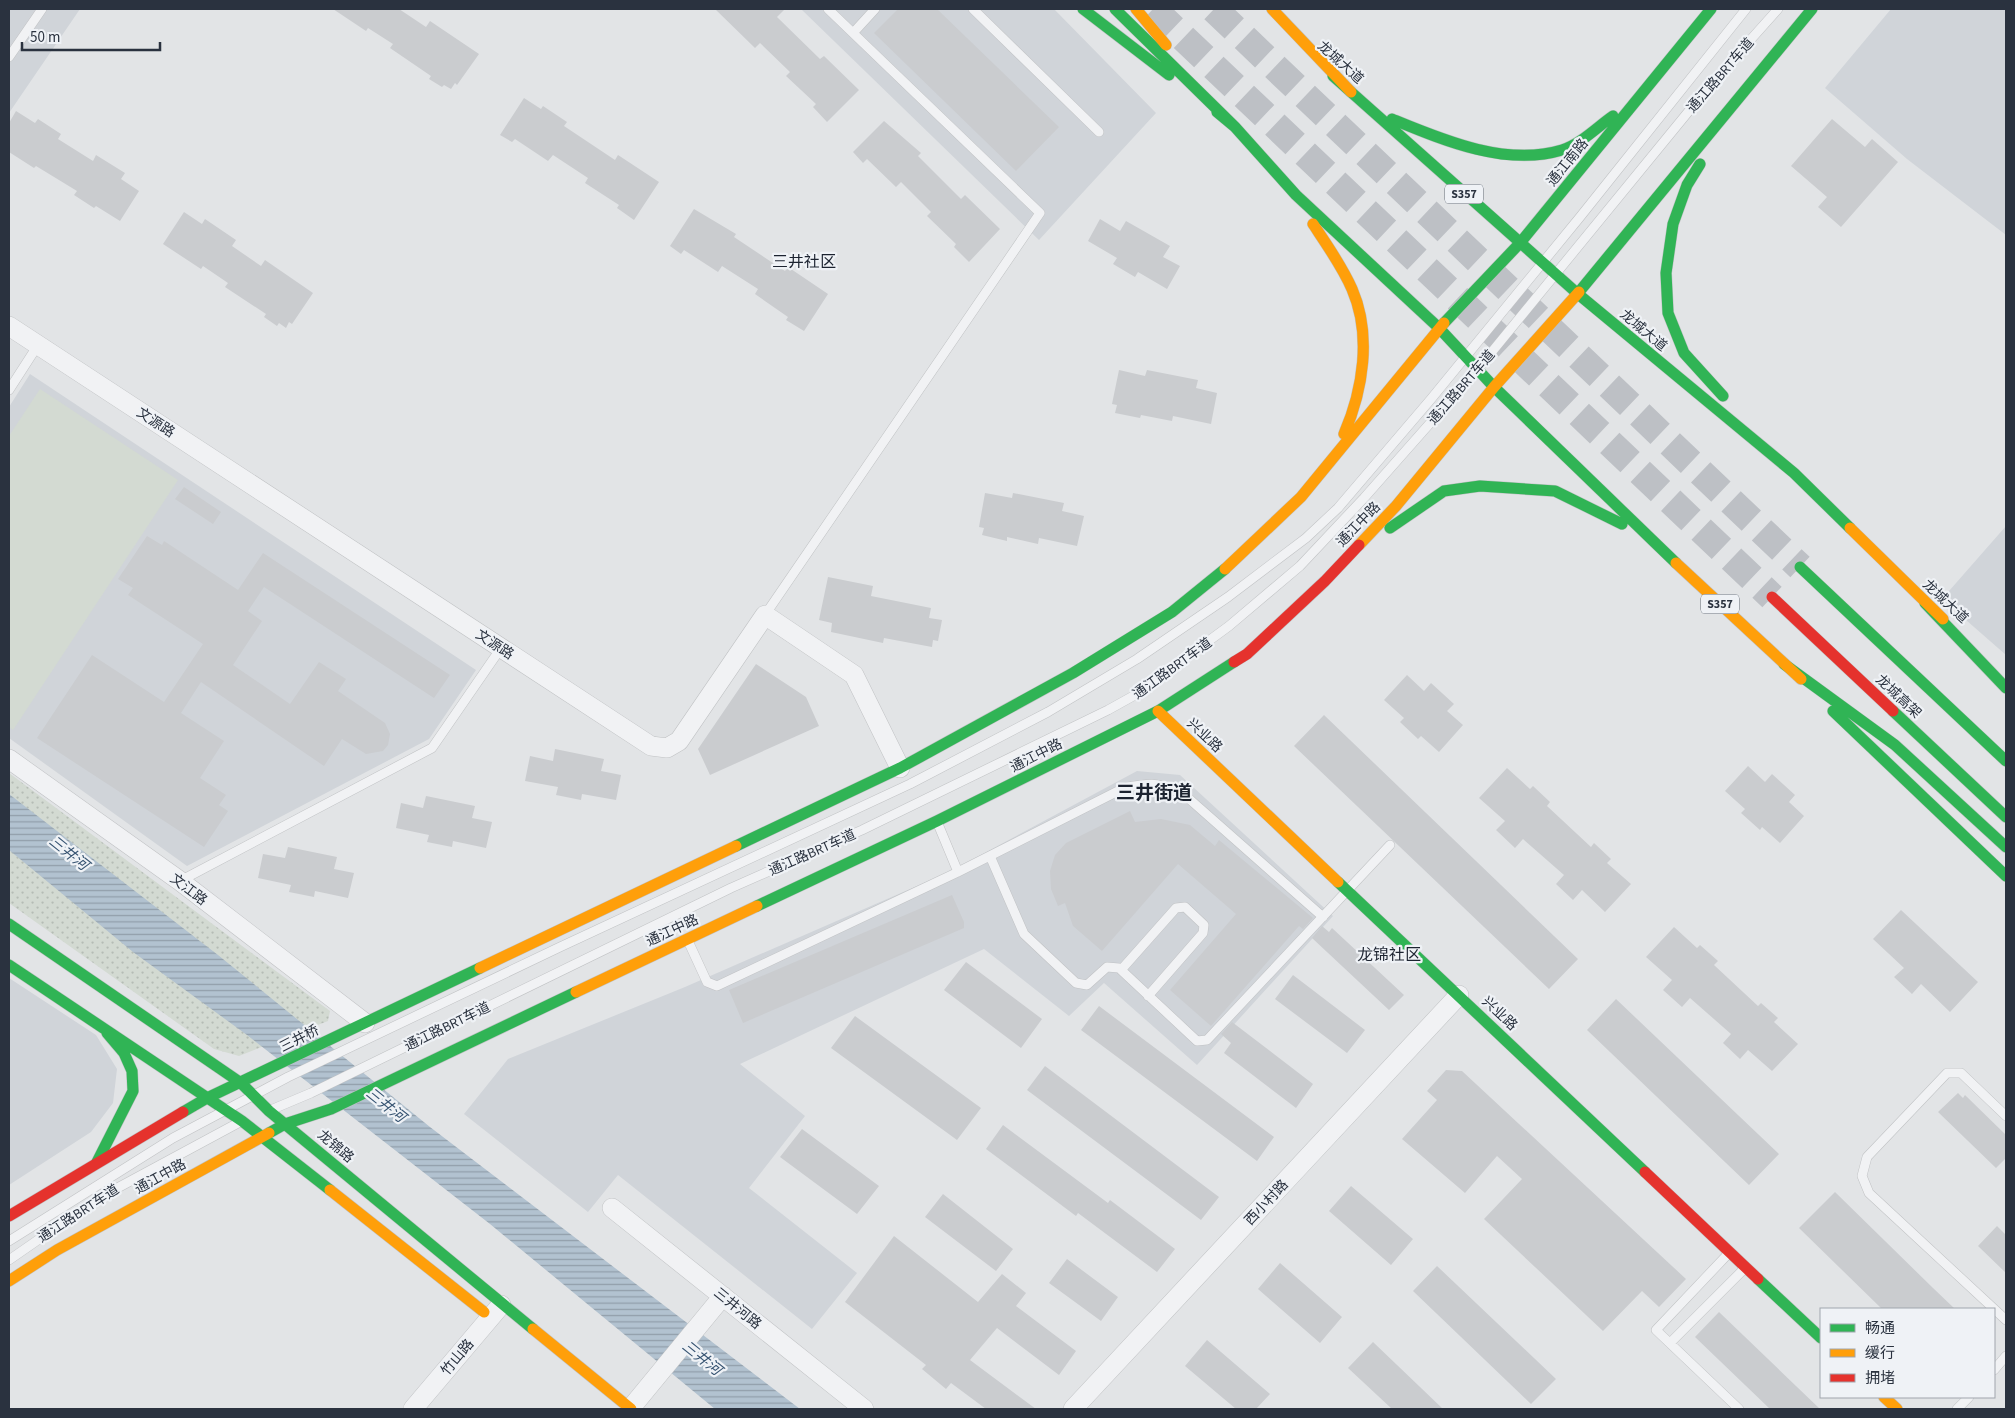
<svg xmlns="http://www.w3.org/2000/svg" width="2015" height="1418" font-family="'Source Sans 3','Noto Sans SC',sans-serif">
  <defs>
    <pattern id="park-dots" width="8" height="8" patternUnits="userSpaceOnUse" patternTransform="scale(1.25)"><rect width="8" height="8" fill="#d3dad2"/><path d="M2 2h.1M6 6h.1" fill="none" stroke="#b5bcb5" stroke-width="1.8" stroke-linecap="round"/></pattern>
    <pattern id="water-rules" width="6" height="5" patternUnits="userSpaceOnUse" patternTransform="scale(1.25)"><rect width="6" height="5" fill="#b2c2d0"/><path d="M0 2.5h6" fill="none" stroke="#919eaa"/></pattern>
  </defs>
  <rect width="100%" height="100%" fill="#e2e4e6"/>
  <!-- built -->
  <path fill="#d0d4d9" d="M9,9H80L9,113Z
    M801,9H1054L1156,113L1039,240Z
    M1891,9H2006V235L1907,159L1825,88Z
    M30,374L476,670L429,739L187,866L9,738V407Z
    M2006,526V655L1942,599Z
    M1137,771L1180,775L1333,916L1197,1065L1104,983L1069,1016L984,949L740,1064L805,1116L749,1188L857,1273L812,1329L618,1175L588,1212L464,1114L508,1059L685,987L949,872Z
    M9,978L96,1035L117,1069L113,1103L91,1132L9,1185Z"/>
  <!-- park -->
  <path fill="url(#park-dots)" d="M9,773L330,1011L328,1021L239,1056L214,1049L9,903Z"/>
  <!-- pitch -->
  <path fill="#d3dad2" d="M40,389L178,480L13,730L9,727V436Z"/>
  <!-- water -->
  <path fill="url(#water-rules)" d="M9,794L218,955L430,1127L800,1409H715L490,1224L247,1035L133,952L9,850Z"/>
  <!-- building -->
  <path fill="#cacccf" d="M333,9H399L426,27L430,21L479,54L457,85L455,83L451,89L444,85L442,87L429,79L431,76L390,48L393,44L368,28L366,31Z
    M715,9H785L777,17L820,59L824,56L859,90L827,122L813,107L816,104L786,76L790,72L760,43L755,48Z
    M898,9H937L1059,127L1016,171L874,33Z
    M524,98L541,109L543,106L567,122L564,126L615,160L618,155L659,182L634,220L617,208L619,205L585,183L588,178L553,155L548,161L515,139L512,142L500,135Z
    M16,111L35,123L38,119L61,134L58,139L93,161L96,155L125,173L121,179L139,191L120,221L96,206L94,208L74,195L77,191L36,166L34,168L9,152V123Z
    M1832,119L1865,147L1872,139L1898,162L1841,227L1818,207L1827,197L1791,166Z
    M884,121L921,153L918,156L961,199L965,195L1000,229L969,262L954,247L956,244L927,216L931,212L901,182L896,187L867,159L863,163L853,152Z
    M694,209L736,234L734,237L785,271L788,267L828,294L804,331L786,320L788,317L755,294L758,289L722,266L718,272L684,250L681,254L670,246Z
    M184,212L202,224L205,219L236,240L232,246L261,266L265,260L313,293L292,324L289,322L286,328L279,323L277,326L264,317L266,314L225,287L228,283L203,266L201,269L163,244Z
    M1100,219L1120,231L1126,221L1170,246L1163,257L1180,266L1167,289L1138,272L1135,277L1113,264L1117,258L1088,241Z
    M1119,370L1145,376L1147,370L1198,380L1196,388L1217,393L1211,424L1173,416L1172,421L1141,415L1140,418L1115,413L1117,405L1112,404Z
    M184,487L221,512L213,524L175,499Z
    M985,493L1012,498L1013,493L1064,503L1062,511L1084,516L1077,546L1039,538L1038,544L1007,537V541L982,535L984,528L979,527Z
    M147,536L162,545L164,541L238,590L263,553L450,675L434,698L264,587L248,611L262,621L233,665L290,704L319,662L346,679L338,691L385,723L390,734L388,745L383,751L366,754L342,739L324,766L201,682L181,713L224,741L200,778L226,795L219,805L228,811L204,847L37,738L92,655L164,702L203,644L128,595L133,588L118,579Z
    M828,577L873,586L871,596L931,608L929,618L942,620L938,641L933,640L932,647L884,638L883,643L831,632L832,623L819,620Z
    M756,664L806,697L819,726L710,775L698,749Z
    M1407,675L1424,691L1431,683L1454,704L1447,711L1463,725L1439,752L1421,736L1418,739L1400,722L1404,718L1384,700Z
    M1324,715L1578,959L1549,989L1294,746Z
    M555,749L604,759L601,771L621,775L616,800L582,794L581,800L556,795L558,787L525,781L530,756L553,761Z
    M1748,766L1765,782L1772,774L1795,795L1789,802L1804,816L1780,843L1762,827L1760,830L1741,813L1745,809L1725,791Z
    M1507,768L1530,789L1533,786L1550,802L1547,806L1591,847L1594,843L1611,859L1607,863L1631,884L1605,912L1582,890L1573,900L1556,884L1564,875L1523,839L1515,848L1496,830L1505,821L1479,798Z
    M426,796L475,806L472,818L492,822L486,848L453,841L452,847L427,842L429,835L396,828L401,803L423,808Z
    M1130,811L1135,822L1161,819L1190,825L1215,846L1219,840L1313,918L1303,929L1299,926L1211,1026L1170,990L1236,914L1178,864L1102,951L1073,926L1065,903L1058,906L1051,889L1050,871L1055,855L1066,843Z
    M288,847L337,857L334,869L354,873L348,898L315,891L314,897L289,892L291,885L258,878L263,854L285,858Z
    M952,895L964,922V928L743,1023L729,990Z
    M1901,910L1978,982L1950,1012L1921,984L1912,994L1894,977L1904,968L1873,939Z
    M1322,926L1329,932L1332,928L1404,995L1389,1010L1312,938Z
    M1674,927L1697,948L1700,945L1718,961L1714,965L1758,1006L1761,1003L1778,1018L1774,1022L1798,1044L1772,1071L1748,1050L1740,1059L1723,1043L1731,1034L1690,998L1682,1007L1663,990L1672,980L1646,957Z
    M966,962L1042,1019L1021,1048L944,990Z
    M1293,975L1365,1030L1347,1053L1275,999Z
    M1616,999L1779,1154L1749,1185L1587,1030Z
    M1099,1006L1274,1137L1257,1161L1081,1030Z
    M855,1016L981,1108L957,1140L831,1048Z
    M1232,1022L1313,1084L1296,1108L1224,1053L1231,1043L1221,1034Z
    M1045,1066L1219,1197L1201,1220L1027,1090Z
    M1446,1070L1462,1071L1686,1279L1659,1307L1642,1291L1603,1331L1484,1219L1522,1179L1497,1156L1465,1193L1402,1139L1437,1100L1427,1091Z
    M1958,1093L1963,1098L1965,1095L2006,1135V1158L1996,1168L1938,1112Z
    M1003,1125L1108,1203L1110,1200L1175,1249L1157,1272L1078,1213L1076,1216L986,1149Z
    M802,1129L879,1186L857,1214L780,1157Z
    M1351,1186L1413,1239L1391,1265L1329,1211Z
    M1835,1192L1933,1288L1955,1309H1882L1799,1228Z
    M943,1194L1013,1249L996,1271L925,1217Z
    M1997,1226L2006,1235V1273L1978,1246Z
    M894,1236L978,1302L1002,1274L1026,1293L1016,1306L1076,1351L1059,1375L997,1328L970,1360L1036,1409H986L951,1383L946,1389L922,1369L926,1365L845,1302Z
    M1067,1259L1118,1297L1101,1321L1049,1283Z
    M1280,1263L1342,1317L1320,1343L1258,1289Z
    M1437,1266L1556,1379L1531,1404L1413,1291Z
    M1719,1312L1820,1409H1770L1695,1337Z
    M1207,1340L1270,1394L1256,1409H1236L1185,1366Z
    M1373,1342L1443,1409H1392L1348,1368Z"/>
  <g fill="none" stroke-linecap="round" stroke-linejoin="round">
    <!-- highway-tunnel -->
    <path stroke="#bdc0c5" stroke-width="28" stroke-dasharray="28 14" stroke-linecap="butt" d="M1153,9L1772,597
      M1214,9L1800,567"/>
    <!-- lane casing -->
    <g stroke="#c0c2c4" stroke-width="10">
      <path id="lane" d="M973,9L1099,132
        M853,33L875,9
        M9,57L42,9
        M9,390L38,345
        M765,615L1040,213L828,9
        M938,824L958,872
        M990,856L1024,934L1076,983L1087,985L1107,967L1119,968L1197,1041L1207,1040L1390,845
        M180,881L432,748L501,648
        M689,943L707,982L717,986L958,872L1124,788C1153,782 1161,782 1187,797L1323,917
        M1121,970L1176,908L1185,907L1204,925L1203,933L1148,996
        M273,1109L311,1093L731,888L862,830L1108,710L1135,695L1229,626L1300,566L1364,498L1477,370L1711,84L1778,9
        M2006,1116L1961,1073H1947L1867,1157L1862,1176L1869,1193L2006,1320
        M9,1241L173,1138L288,1077L560,947L910,784L1048,712L1137,659L1228,597L1306,538L1338,508L1431,399L1580,217L1746,9
        M1728,1254L1656,1330L1739,1409
        M9,1260L97,1199L238,1123
        M1670,1343L1744,1269
        M1994,1370L2006,1356
        M1957,1409L1969,1397"/>
    </g>
    <!-- street casing -->
    <g stroke="#c0c2c4" stroke-width="20">
      <path id="street" d="M9,326L651,746L667,748L679,741L765,615L854,675L900,768
        M9,759L180,881L365,1023
        M612,1208L864,1409
        M413,1409L501,1305
        M630,1409L723,1296
        M1073,1409L1459,995"/>
    </g>
    <!-- fast casing -->
    <g stroke="#c0c2c4" stroke-width="12">
      <path id="fast" d="M1083,9L1169,75
        M1115,9L1235,127
        M1333,76L1578,294L1794,473L1850,528
        M1217,112L1235,127L1296,195L1439,328L1494,387L1676,563
        M1392,119C1443,140 1506,167 1562,150C1581,144 1597,127 1613,116
        M1700,164L1687,185L1673,224L1666,273L1668,313L1684,353L1723,396
        M1579,292L1812,9
        M1444,323L1520,243L1711,9
        M1390,528L1444,491L1480,486L1555,491L1622,524
        M1800,567L2006,761
        M1925,603L2006,688
        M1784,664L1895,745L2006,847
        M1833,711L2006,876
        M1893,711L2006,817
        M736,846L900,768L1073,673L1172,612L1225,569
        M1338,882L1645,1172
        M757,906L937,821L1158,711L1234,662
        M9,924L241,1083L269,1111L533,1329
        M9,965L242,1121L330,1190
        M183,1112L207,1098L480,968
        M269,1133L285,1124L331,1109L576,992
        M97,1162L133,1091L132,1071L124,1053L107,1033
        M1758,1279L1821,1338"/>
    </g>
    <!-- slow casing -->
    <g stroke="#c0c2c4" stroke-width="12">
      <path id="slow" d="M1136,9L1166,45
        M1272,9L1351,92
        M1313,224C1327,245 1342,266 1352,289C1372,335 1363,390 1344,434
        M1850,528L1943,619
        M1359,545L1396,506L1494,387L1579,292
        M1676,563L1801,679
        M1225,569L1301,497L1444,323
        M1158,711L1338,882
        M480,968L736,846
        M576,992L757,906
        M330,1190L484,1312
        M9,1281L57,1250L269,1133
        M533,1329L631,1409
        M1884,1397L1897,1409"/>
    </g>
    <!-- jam casing -->
    <g stroke="#c0c2c4" stroke-width="12">
      <path id="jam" d="M1772,597L1893,711
        M1234,662L1247,654L1325,581L1359,545
        M1645,1172L1758,1279
        M9,1216L183,1112"/>
    </g>
    <!-- lane -->
    <use href="#lane" stroke="#f1f2f4" stroke-width="9"/>
    <!-- street -->
    <use href="#street" stroke="#f1f2f4" stroke-width="19"/>
    <!-- fast -->
    <use href="#fast" stroke="#30b455" stroke-width="11"/>
    <!-- slow -->
    <use href="#slow" stroke="#ff9f0a" stroke-width="11"/>
    <!-- jam -->
    <use href="#jam" stroke="#e5322d" stroke-width="11"/>
  </g>
  <g text-anchor="middle" stroke-width="4.5" stroke-linejoin="round" paint-order="stroke">
    <!-- shield labels -->
    <g fill="#eff2f6" stroke="#656c76" stroke-width="1">
      <rect x="1445" y="184.5" width="38" height="19" rx="4"/>
      <rect x="1701" y="594.5" width="38" height="19" rx="4"/>
    </g>
    <g font-size="12" font-weight="bold" fill="#2a323f">
      <text x="1464" y="198">S357</text>
      <text x="1720" y="608">S357</text>
    </g>
    <!-- street labels -->
    <g font-size="14" fill="#2a323f" stroke="#eff2f6">
      <text transform="translate(1341 62) rotate(42)" y="5">龙城大道</text>
      <text transform="translate(1720 75) rotate(-49)" y="5">通江路BRT车道</text>
      <text transform="translate(1567 162) rotate(-51)" y="5">通江南路</text>
      <text transform="translate(1644 330) rotate(40)" y="5">龙城大道</text>
      <text transform="translate(1461 387) rotate(-49)" y="5">通江路BRT车道</text>
      <text transform="translate(156 422) rotate(33)" y="5">文源路</text>
      <text transform="translate(1358 524) rotate(-46)" y="5">通江中路</text>
      <text transform="translate(1946 601) rotate(43)" y="5">龙城大道</text>
      <text transform="translate(495 644) rotate(33)" y="5">文源路</text>
      <text transform="translate(1172 668) rotate(-36)" y="5">通江路BRT车道</text>
      <text transform="translate(1899 696) rotate(43)" y="5">龙城高架</text>
      <text transform="translate(1205 735) rotate(43)" y="5">兴业路</text>
      <text transform="translate(1036 755) rotate(-27)" y="5">通江中路</text>
      <text transform="translate(812 852) rotate(-24)" y="5">通江路BRT车道</text>
      <text transform="translate(189 889) rotate(37)" y="5">文江路</text>
      <text transform="translate(672 930) rotate(-25)" y="5">通江中路</text>
      <text transform="translate(1500 1013) rotate(43)" y="5">兴业路</text>
      <text transform="translate(447 1026) rotate(-26)" y="5">通江路BRT车道</text>
      <text transform="translate(299 1038) rotate(-27)" y="5">三井桥</text>
      <text transform="translate(336 1146) rotate(40)" y="5">龙锦路</text>
      <text transform="translate(160 1176) rotate(-29)" y="5">通江中路</text>
      <text transform="translate(1266 1202) rotate(-47)" y="5">西小村路</text>
      <text transform="translate(78 1213) rotate(-33)" y="5">通江路BRT车道</text>
      <text transform="translate(738 1308) rotate(39)" y="5">三井河路</text>
      <text transform="translate(457 1357) rotate(-50)" y="5">竹山路</text>
    </g>
    <!-- water labels -->
    <g font-size="15" font-style="italic" fill="#365371" stroke="#eff2f6">
      <text transform="translate(69 853) rotate(39)" y="5">三井河</text>
      <text transform="translate(386 1105) rotate(39)" y="5">三井河</text>
      <text transform="translate(702 1358) rotate(39)" y="5">三井河</text>
    </g>
    <!-- quarter labels -->
    <g font-size="16" fill="#1c2330" stroke="#eff2f6">
      <text x="804" y="267">三井社区</text>
      <text x="1389" y="960">龙锦社区</text>
    </g>
    <!-- district labels -->
    <g font-size="19" font-weight="bold" fill="#1c2330" stroke="#eff2f6">
      <text x="1154" y="799">三井街道</text>
    </g>
  </g>
  <!-- border -->
  <rect width="2015" height="1418" fill="none" stroke="#2a323f" stroke-width="20"/>
  <!-- legend -->
  <rect x="1820" y="1308" width="175" height="90" fill="#eff2f6" stroke="#a0a5ad"/>
  <rect x="1830" y="1324" width="25" height="8" fill="#30b455" stroke="#a0a5ad"/>
  <text x="1865" y="1333" font-size="15" fill="#2a323f">畅通</text>
  <rect x="1830" y="1349" width="25" height="8" fill="#ff9f0a" stroke="#a0a5ad"/>
  <text x="1865" y="1358" font-size="15" fill="#2a323f">缓行</text>
  <rect x="1830" y="1374" width="25" height="8" fill="#e5322d" stroke="#a0a5ad"/>
  <text x="1865" y="1383" font-size="15" fill="#2a323f">拥堵</text>
  <!-- scale -->
  <path d="M22 42v8h138v-8" fill="none" stroke="#2a323f" stroke-width="2.5"/>
  <text x="30" y="42" font-size="15" fill="#2a323f" stroke="#eff2f6" stroke-width="4" paint-order="stroke">50 m</text>
</svg>
